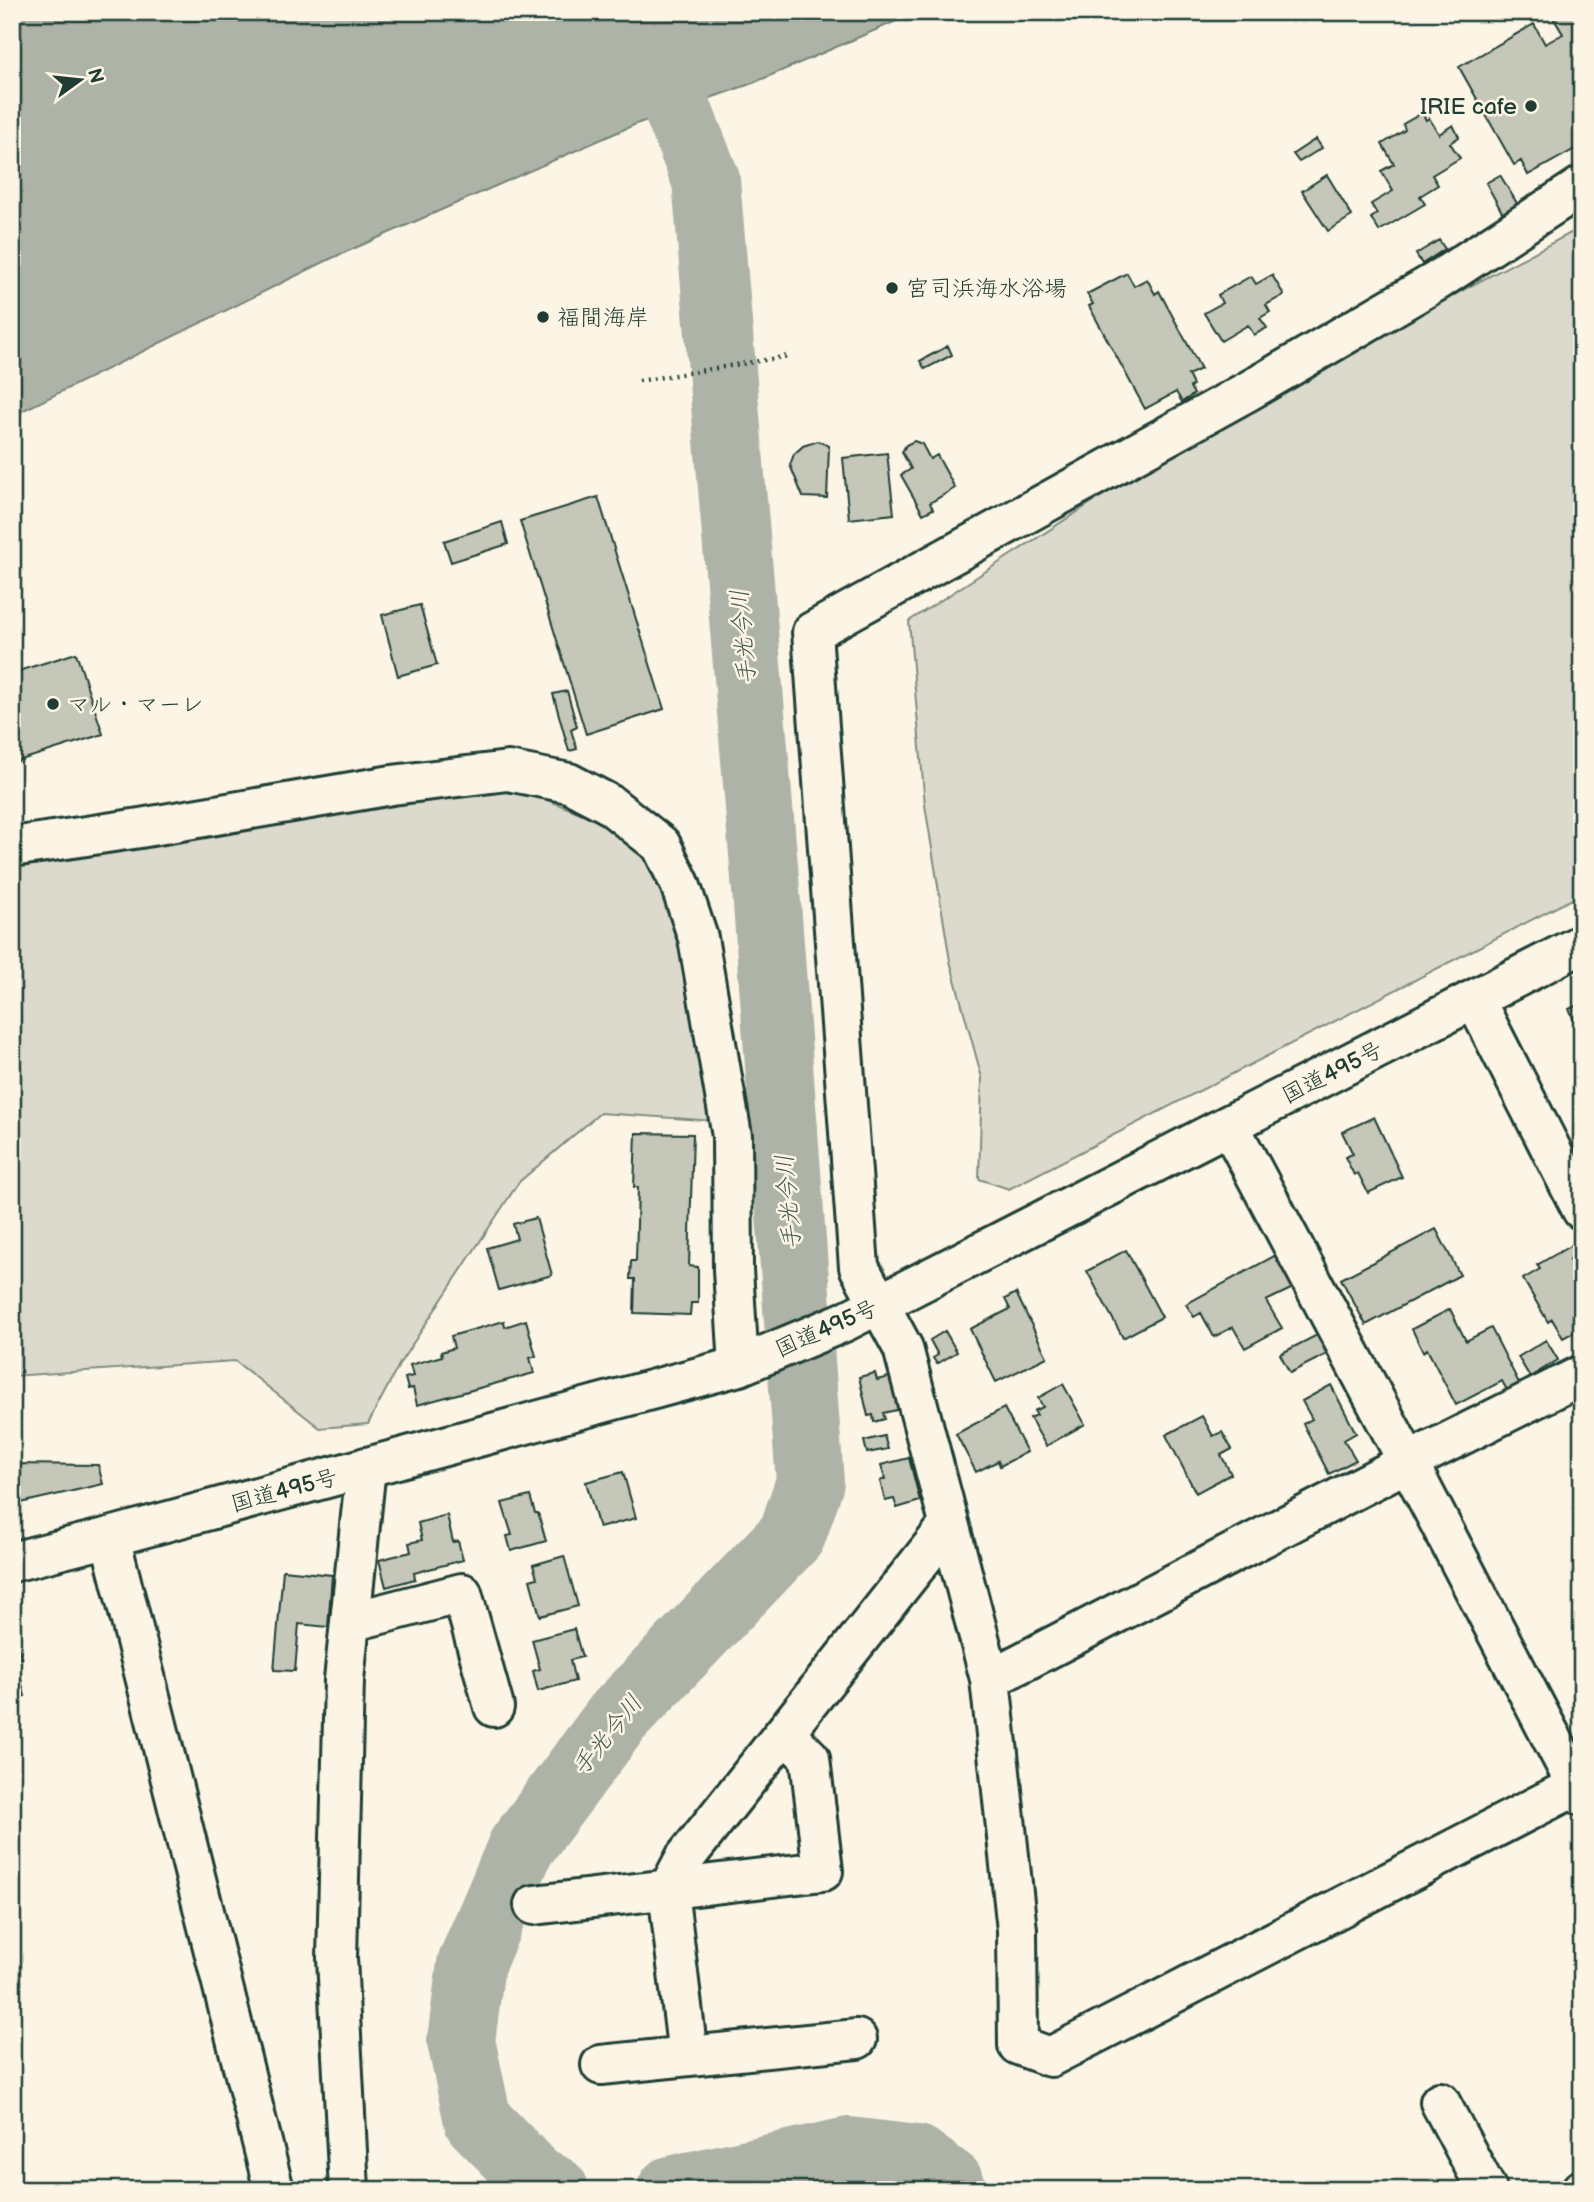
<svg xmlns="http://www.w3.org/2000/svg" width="1594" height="2202" font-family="'Balsamiq Sans','Klee One',sans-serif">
  <rect width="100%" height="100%" fill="#fcf5e5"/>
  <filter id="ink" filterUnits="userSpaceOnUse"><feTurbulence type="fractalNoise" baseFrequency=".0143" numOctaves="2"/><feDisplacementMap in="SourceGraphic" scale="14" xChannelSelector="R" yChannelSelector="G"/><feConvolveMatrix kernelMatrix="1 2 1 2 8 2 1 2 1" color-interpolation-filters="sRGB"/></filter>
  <g filter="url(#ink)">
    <!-- green -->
    <path fill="#dcdacc" stroke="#7e8c80" stroke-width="2" d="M1582,227V894L1009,1189L979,1179L982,1078L950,961L925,805L909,621L1222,418Z
      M521,790L596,819L644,854L667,891L693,974L716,1121L600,1113L519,1182L400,1363L368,1424L320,1428L235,1361L12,1376V859L392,799Z"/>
    <!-- water -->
    <path fill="#aeb3a7" stroke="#758479" stroke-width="2" d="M12,12H917L753,83L636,124L330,259L12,416Z"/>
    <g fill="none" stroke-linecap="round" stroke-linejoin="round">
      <!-- river -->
      <path stroke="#aeb3a7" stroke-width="68" d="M555,2190L534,2178L478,2121L461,2041L471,1964L521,1847L618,1717L792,1535L810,1482L766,890L706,180L663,73
        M671,2190L849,2151L917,2159L950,2183L953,2190"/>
    </g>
    <!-- building -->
    <path fill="#c5c7b9" stroke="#1f3d34" stroke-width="2" d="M1554,12H1582V145L1528,175L1521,161L1514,165L1459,67L1534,24L1545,44L1563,34L1551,14Z
      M1422,113L1426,120L1429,118L1439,134L1453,125L1459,137L1450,143L1460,158L1432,175L1438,185L1420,196L1425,204L1379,231L1371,218L1377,214L1371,204L1393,191L1381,171L1394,164L1382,144L1405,130L1403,124Z
      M1316,139L1322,148L1299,162L1293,154Z
      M1327,175L1352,216L1328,231L1302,191Z
      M1500,175L1518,205L1503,214L1486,183Z
      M1439,240L1445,249L1422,264L1416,254Z
      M1127,273L1134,286L1147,279L1155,294L1159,291L1201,369L1188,375L1193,385L1190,387L1194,394L1182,402L1176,392L1145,409L1089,306L1093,304L1087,294Z
      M1272,275L1284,295L1266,305L1270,312L1260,318L1267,328L1254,335L1248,325L1221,341L1204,313L1222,303L1218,295L1251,276L1256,284Z
      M948,346L952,355L925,369L920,361Z
      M818,441L829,446L827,498L803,497L790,465L794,454L803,446Z
      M914,441L922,444L930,459L937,455L955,488L930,503L933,509L923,514L901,475L911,469L902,452L906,445Z
      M887,453L894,514L849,519L843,458Z
      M598,497L664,709L586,734L520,521Z
      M502,522L508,544L451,562L444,541Z
      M420,605L437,665L398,676L382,615Z
      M76,653L103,734L12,763V673Z
      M567,691L577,727L571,730L577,749L569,751L553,694Z
      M1582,1003V1051L1575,1038L1581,1035L1569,1009Z
      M1374,1117L1402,1177L1368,1193L1358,1173L1354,1175L1345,1157L1353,1154L1342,1132Z
      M636,1133L693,1134L689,1266L698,1267V1303H691L690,1315L634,1313L635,1279H630L631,1261H636L638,1187H634Z
      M536,1218L552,1275L499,1290L487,1248L517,1239L513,1224Z
      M1436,1229L1460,1275L1366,1325L1341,1279Z
      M1575,1243L1581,1253L1569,1260L1582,1282V1328L1563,1338L1552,1319L1548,1322L1523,1279L1540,1269L1537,1265Z
      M1126,1250L1162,1317L1123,1338L1087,1271Z
      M1276,1255L1293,1288L1266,1301L1282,1328L1245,1348L1233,1327L1214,1337L1201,1313L1194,1317L1186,1304Z
      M1016,1293L1047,1357L996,1382L970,1329L1010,1309L1005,1299Z
      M1450,1309L1466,1341L1491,1328L1520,1385L1508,1392L1502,1381L1456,1405L1427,1349L1423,1352L1412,1329Z
      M526,1320L536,1356L530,1358L534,1373L417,1405L413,1388L408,1389L405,1378L413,1376L410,1365L442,1356L441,1352L454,1348L451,1336L504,1321L505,1327Z
      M945,1331L957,1352L937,1364L933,1358L938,1355L930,1340Z
      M1317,1335L1327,1354L1290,1373L1280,1354Z
      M1546,1340L1558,1360L1530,1377L1518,1357Z
      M875,1373L877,1380L893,1376L901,1409L883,1413L885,1419L874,1422L873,1415L868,1416L859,1377Z
      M1063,1384L1085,1424L1046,1446L1030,1418L1037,1415L1034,1411L1043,1407L1038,1398Z
      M1331,1385L1356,1433L1344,1440L1356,1460L1329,1474L1303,1424L1312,1419L1302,1401Z
      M1004,1408L1027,1452L1000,1466L998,1461L976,1472L956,1434Z
      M1202,1416L1213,1436L1222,1432L1232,1449L1221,1455L1231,1474L1196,1493L1166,1435Z
      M884,1436L888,1449L867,1453L864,1441Z
      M909,1458L920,1501L897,1508L894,1499L885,1501L880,1481L885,1479L881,1465Z
      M12,1464L98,1465L103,1484L12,1505Z
      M623,1472L636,1518L599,1528L586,1482Z
      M530,1496L535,1513H538L546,1541L511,1551L507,1536L512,1535L502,1503Z
      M447,1515L453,1542L458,1541L463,1560L414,1573L415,1579L386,1587L379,1560L411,1552L409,1543L422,1540L418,1523Z
      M564,1556L578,1606L540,1616L530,1580L537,1578L533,1565Z
      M283,1570L332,1575L328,1627L299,1624L295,1671L274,1670Z
      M574,1629L582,1657L570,1660L575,1681L538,1691L533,1671L540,1669L532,1640Z
      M17,1641L21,1658L16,1659L25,1696L12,1700V1642Z"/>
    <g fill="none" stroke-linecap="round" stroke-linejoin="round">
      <!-- minor casing -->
      <g stroke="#1f3d34" stroke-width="44">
        <path id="minor" d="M1582,186L1437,281L1250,390L812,632L859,1267L903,1348L990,1679L1017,1930L1018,2045L1050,2057L1582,1783
          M12,847L140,828L392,785L508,771L569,783L609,804L661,845L680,884L698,938L732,1136L733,1270L739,1366
          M1475,1000L1582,1210
          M1229,1125L1408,1462L1582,1796
          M350,1622L462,1593L494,1707
          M990,1679L1408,1462L1582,1375
          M534,1905L823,1871L810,1758L785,1733
          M688,2056L668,1890L685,1858L949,1525
          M601,2065L857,2039
          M1440,2102L1487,2190
          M349,2190L337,1958L344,1680L366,1467
          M1581,2190H1582"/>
      </g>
      <!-- tertiary casing -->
      <g stroke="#1f3d34" stroke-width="44">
        <path id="tertiary" d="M110,1537L274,2190"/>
      </g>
      <!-- trunk casing -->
      <g stroke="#1f3d34" stroke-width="44">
        <path id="trunk" d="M12,1562L110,1537L739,1366L844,1322L1582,944"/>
      </g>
      <!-- path -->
      <path stroke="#1f3d34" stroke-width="4.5" stroke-dasharray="2 5" stroke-linecap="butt" d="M639,381L789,356"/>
      <!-- minor -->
      <use href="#minor" stroke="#fcf5e5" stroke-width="38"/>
      <!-- tertiary -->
      <use href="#tertiary" stroke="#fcf5e5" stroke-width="38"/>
      <!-- trunk -->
      <use href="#trunk" stroke="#fcf5e5" stroke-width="38"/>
    </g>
  </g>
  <!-- markers -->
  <g fill="#1f3d34" stroke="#fcf5e5" stroke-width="2.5">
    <circle cx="1531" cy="106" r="7"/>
    <circle cx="892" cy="288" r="7"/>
    <circle cx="543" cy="317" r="7"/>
    <circle cx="53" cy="704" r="7"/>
  </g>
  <g text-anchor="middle" stroke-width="5" stroke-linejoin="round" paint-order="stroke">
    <!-- poi labels -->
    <g font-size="23" fill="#1f3d34" stroke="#fcf5e5" text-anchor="start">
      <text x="1517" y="114" text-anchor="end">IRIE cafe</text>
      <text x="906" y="296">宮司浜海水浴場</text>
      <text x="557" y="325">福間海岸</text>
      <text x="67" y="712">マル・マーレ</text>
    </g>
    <!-- street labels -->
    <g font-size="23" fill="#1f3d34" stroke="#fcf5e5">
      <text transform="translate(1332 1072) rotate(-27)" y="8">国道495号</text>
      <text transform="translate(826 1328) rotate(-24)" y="8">国道495号</text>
      <text transform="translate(284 1490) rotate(-15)" y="8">国道495号</text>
    </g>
    <!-- water labels -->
    <g font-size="24" font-style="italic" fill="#435a51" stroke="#fcf5e5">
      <text transform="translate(743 637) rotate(-95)" y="8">手光今川</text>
      <text transform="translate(788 1202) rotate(-95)" y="8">手光今川</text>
      <text transform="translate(607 1735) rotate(-51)" y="8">手光今川</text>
    </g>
  </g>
  <!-- margin -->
  <rect width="1594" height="2202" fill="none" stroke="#fcf5e5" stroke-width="42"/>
  <rect x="21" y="21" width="1552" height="2160" fill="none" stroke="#1f3d34" stroke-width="2.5" filter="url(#ink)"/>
  <!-- north arrow -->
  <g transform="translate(80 80) rotate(75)" stroke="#fcf5e5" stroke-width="5" paint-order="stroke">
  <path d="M0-5L12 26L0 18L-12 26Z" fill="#1f3d34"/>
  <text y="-10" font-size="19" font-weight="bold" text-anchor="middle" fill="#1f3d34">N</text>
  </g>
</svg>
